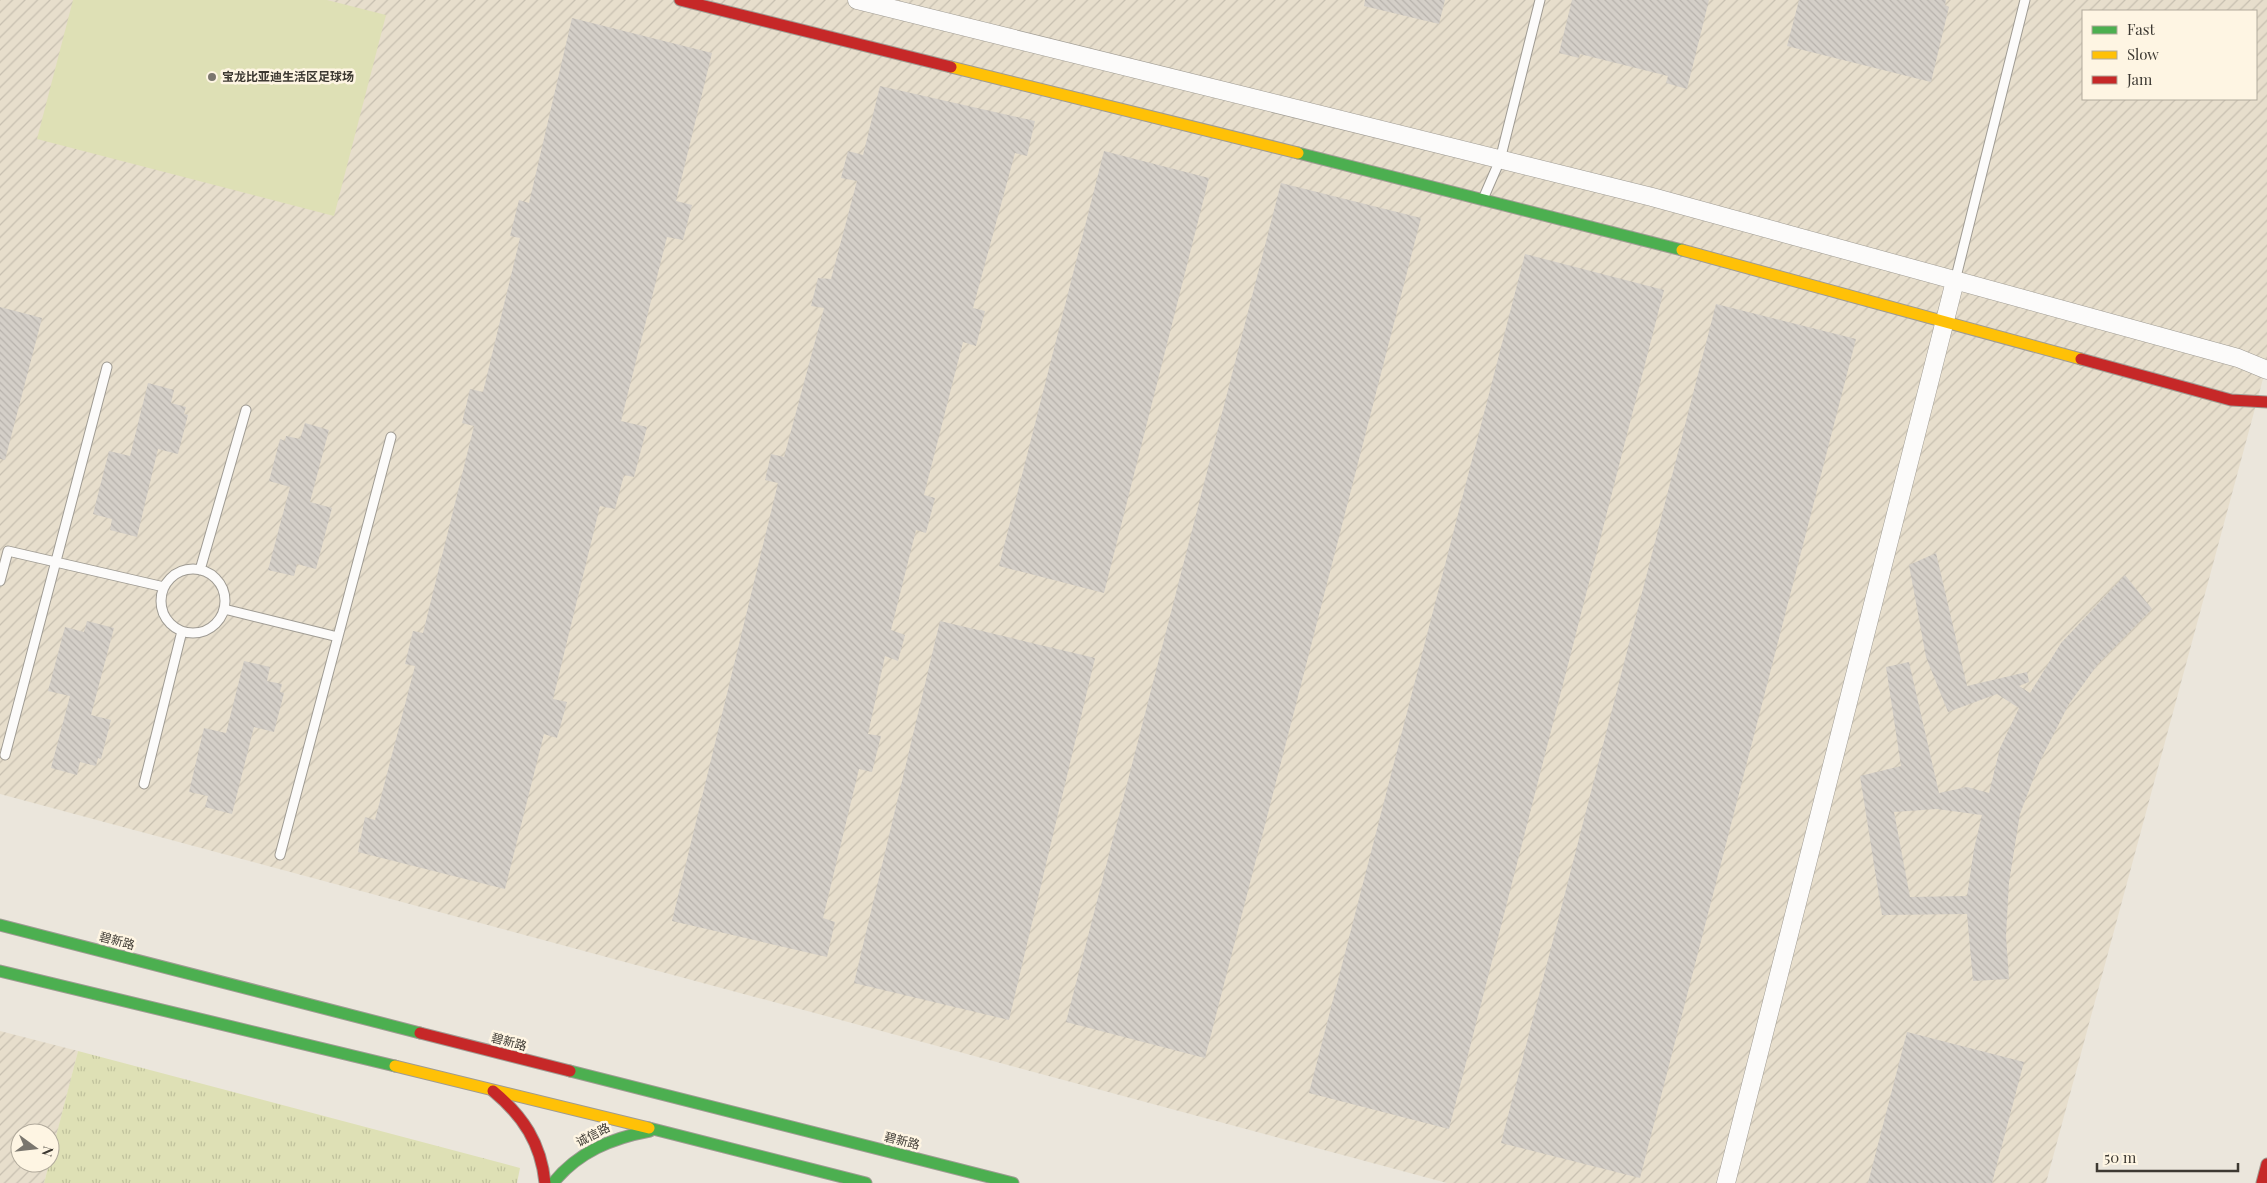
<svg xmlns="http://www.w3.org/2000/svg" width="2267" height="1183" font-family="'Playfair Display','Noto Sans SC',serif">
  <defs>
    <pattern id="industrial-furrows" width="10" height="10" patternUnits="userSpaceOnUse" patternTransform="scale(1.25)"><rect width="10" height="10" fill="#e7decc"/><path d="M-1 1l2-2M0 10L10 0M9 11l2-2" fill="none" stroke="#c7bfb0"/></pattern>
    <pattern id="grass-tufts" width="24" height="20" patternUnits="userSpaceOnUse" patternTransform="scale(1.25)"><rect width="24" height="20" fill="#dee0b5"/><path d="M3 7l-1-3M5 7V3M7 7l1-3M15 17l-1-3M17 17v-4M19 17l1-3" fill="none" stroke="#bfc19c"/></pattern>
    <pattern id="building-back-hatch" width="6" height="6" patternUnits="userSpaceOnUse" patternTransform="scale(1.25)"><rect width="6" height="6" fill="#d4cfc8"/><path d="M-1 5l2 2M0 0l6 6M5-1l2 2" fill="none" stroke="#b7b2ac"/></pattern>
  </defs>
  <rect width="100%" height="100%" fill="#ebe6dc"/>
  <!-- industrial -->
  <path fill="url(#industrial-furrows)" fill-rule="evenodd" d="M0,0H2267V364L2046,1183H1447L0,794ZM2083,11H2256V99H2083Z
    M0,1031L78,1051L50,1161V1133H20V1163H49L44,1183H0Z"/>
  <!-- grass -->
  <path fill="url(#grass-tufts)" d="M78,1051L520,1168L517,1183H44Z"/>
  <!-- park -->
  <path fill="#dee0b5" d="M73,0H327L386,15L334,216L37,139Z"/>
  <!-- building -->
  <path fill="url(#building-back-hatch)" fill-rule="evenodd" d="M1365,0H1445L1439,24L1364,6Z
    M1572,0H1709L1687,89L1666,83L1668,76L1580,54L1579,58L1559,53Z
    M1799,0H1946L1945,5L1949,7L1931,82L1787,46Z
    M572,18L712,53L676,201L692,205L683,240L667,237L621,421L647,427L634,477L624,475L615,509L600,506L553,699L567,702L557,738L544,734L505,889L358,852L365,817L375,820L415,666L405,664L413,631L423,633L474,426L462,423L470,389L483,392L520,238L510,236L519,200L529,203Z
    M880,86L1035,121L1027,156L1015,153L973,308L985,311L976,346L963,342L924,495L935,498L926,533L916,530L891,630L905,635L898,661L885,656L868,734L881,736L872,772L859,769L823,918L835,922L827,957L672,921L778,483L765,480L771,454L784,457L824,308L811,306L818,278L831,279L857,181L841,178L848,151L863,155Z
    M1104,151L1209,178L1104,593L999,566Z
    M1281,183L1421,218L1205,1058L1066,1022Z
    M1525,254L1664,290L1449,1129L1309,1093Z
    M1716,304L1856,339L1640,1178L1501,1143Z
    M0,307L42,318L5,460L0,459Z
    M148,383L174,390L171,403L186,407L184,414L188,415L178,454L158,449L137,537L110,530L112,519L93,514L109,451L130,456Z
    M305,423L329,430L310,502L332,508L316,569L297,564L294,576L268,570L290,487L269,481L280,439L285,441L286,436L300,439Z
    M1936,553L1967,686L2027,672L2029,682L2019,686L2030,693L2061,643L2125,575L2152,609L2098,664L2069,704L2040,761L2020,814L2009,882L2006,936L2009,979L1973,981L1967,914L1882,915L1860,776L1901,766L1886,667L1909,662L1939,793L1967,787L1989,793L2000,748L2019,708L1997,694L1948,712L1926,657L1909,565ZM1937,809L1982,815L1974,849L1967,896L1910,897L1894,812Z
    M87,621L114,628L91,715L111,720L101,759L98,758L96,766L80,762L77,775L51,768L70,696L48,691L65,627L84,632Z
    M940,621L1095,658L1009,1020L854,983Z
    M244,661L270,667L267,681L282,684L280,692L284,693L274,732L254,727L232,814L205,807L208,796L189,792L204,728L226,733Z
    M1907,1032L2024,1062L1992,1183H1868Z"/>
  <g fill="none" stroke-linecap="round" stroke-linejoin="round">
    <!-- lane casing -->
    <g stroke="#9f9b93" stroke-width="11">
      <path id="lane" d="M1483,199L1500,160L1540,0
        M1955,281L2025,0
        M161 601a32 32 0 1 1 64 0a32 32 0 1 1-64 0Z
        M200,570L246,410
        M0,581L8,551L164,587
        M224,609L338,637
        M5,755L107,367
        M144,784L182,631
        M280,855L391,437"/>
    </g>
    <!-- street casing -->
    <g stroke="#9f9b93" stroke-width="19">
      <path id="street" d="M857,0L1652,197L2238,358L2267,370
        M1726,1183L1955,281"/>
    </g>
    <!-- fast casing -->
    <g stroke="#9f9b93" stroke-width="13">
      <path id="fast" d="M1298,153L1682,250
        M0,925L420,1033
        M0,971L395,1066
        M570,1071L1013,1183
        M649,1128L866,1183
        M553,1183C578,1152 612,1138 650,1131"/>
    </g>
    <!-- slow casing -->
    <g stroke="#9f9b93" stroke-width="13">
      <path id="slow" d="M951,67L1298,153
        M1682,250L2081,359
        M395,1066L649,1128"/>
    </g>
    <!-- jam casing -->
    <g stroke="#9f9b93" stroke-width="13">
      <path id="jam" d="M680,0L951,67
        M2081,359L2231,400L2267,402
        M420,1033L570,1071
        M493,1091C523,1116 541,1143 545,1183
        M2262,1183L2267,1164"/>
    </g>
    <!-- lane -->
    <use href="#lane" stroke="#fcfbfa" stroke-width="9"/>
    <!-- street -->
    <use href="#street" stroke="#fcfbfa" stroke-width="18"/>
    <!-- fast -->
    <use href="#fast" stroke="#4caf50" stroke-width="11"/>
    <!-- slow -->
    <use href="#slow" stroke="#ffc107" stroke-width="11"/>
    <!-- jam -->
    <use href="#jam" stroke="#c62828" stroke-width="11"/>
  </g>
  <!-- markers -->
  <circle fill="#7a766e" stroke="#fef5e3" stroke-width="2" cx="212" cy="77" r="5"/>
  <g text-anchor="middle" stroke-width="5" stroke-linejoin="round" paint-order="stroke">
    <!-- poi labels -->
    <g font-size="12" font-weight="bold" fill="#3d3932" stroke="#fef5e3" text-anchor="start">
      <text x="222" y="81">宝龙比亚迪生活区足球场</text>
    </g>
    <!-- street labels -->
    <g font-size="12" fill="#3d3932" stroke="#fef5e3">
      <text transform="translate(117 941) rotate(15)" y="4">碧新路</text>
      <text transform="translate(509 1042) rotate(15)" y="4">碧新路</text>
      <text transform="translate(593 1135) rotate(-27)" y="4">诚信路</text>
      <text transform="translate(902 1141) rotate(14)" y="4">碧新路</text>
    </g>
  </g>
  <!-- legend -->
  <rect x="2082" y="10" width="175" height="90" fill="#fef5e3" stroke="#b1aa9c"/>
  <rect x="2092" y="26" width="25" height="8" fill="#4caf50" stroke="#b1aa9c"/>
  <text x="2127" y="35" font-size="15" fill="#3d3932">Fast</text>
  <rect x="2092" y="51" width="25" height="8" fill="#ffc107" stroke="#b1aa9c"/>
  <text x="2127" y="60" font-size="15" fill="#3d3932">Slow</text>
  <rect x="2092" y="76" width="25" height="8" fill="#c62828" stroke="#b1aa9c"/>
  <text x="2127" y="85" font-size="15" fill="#3d3932">Jam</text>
  <!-- north arrow -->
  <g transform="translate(35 1148) rotate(105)"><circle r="24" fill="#fef5e3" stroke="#b1aa9c"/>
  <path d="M0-4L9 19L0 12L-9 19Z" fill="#7a766e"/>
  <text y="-8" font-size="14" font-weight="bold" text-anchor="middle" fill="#3d3932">N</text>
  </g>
  <!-- scale -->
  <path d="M2097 1163v8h141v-8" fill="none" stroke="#3d3932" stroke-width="2.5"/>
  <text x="2104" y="1163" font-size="15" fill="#3d3932" stroke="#fef5e3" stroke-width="4" paint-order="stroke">50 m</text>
</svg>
